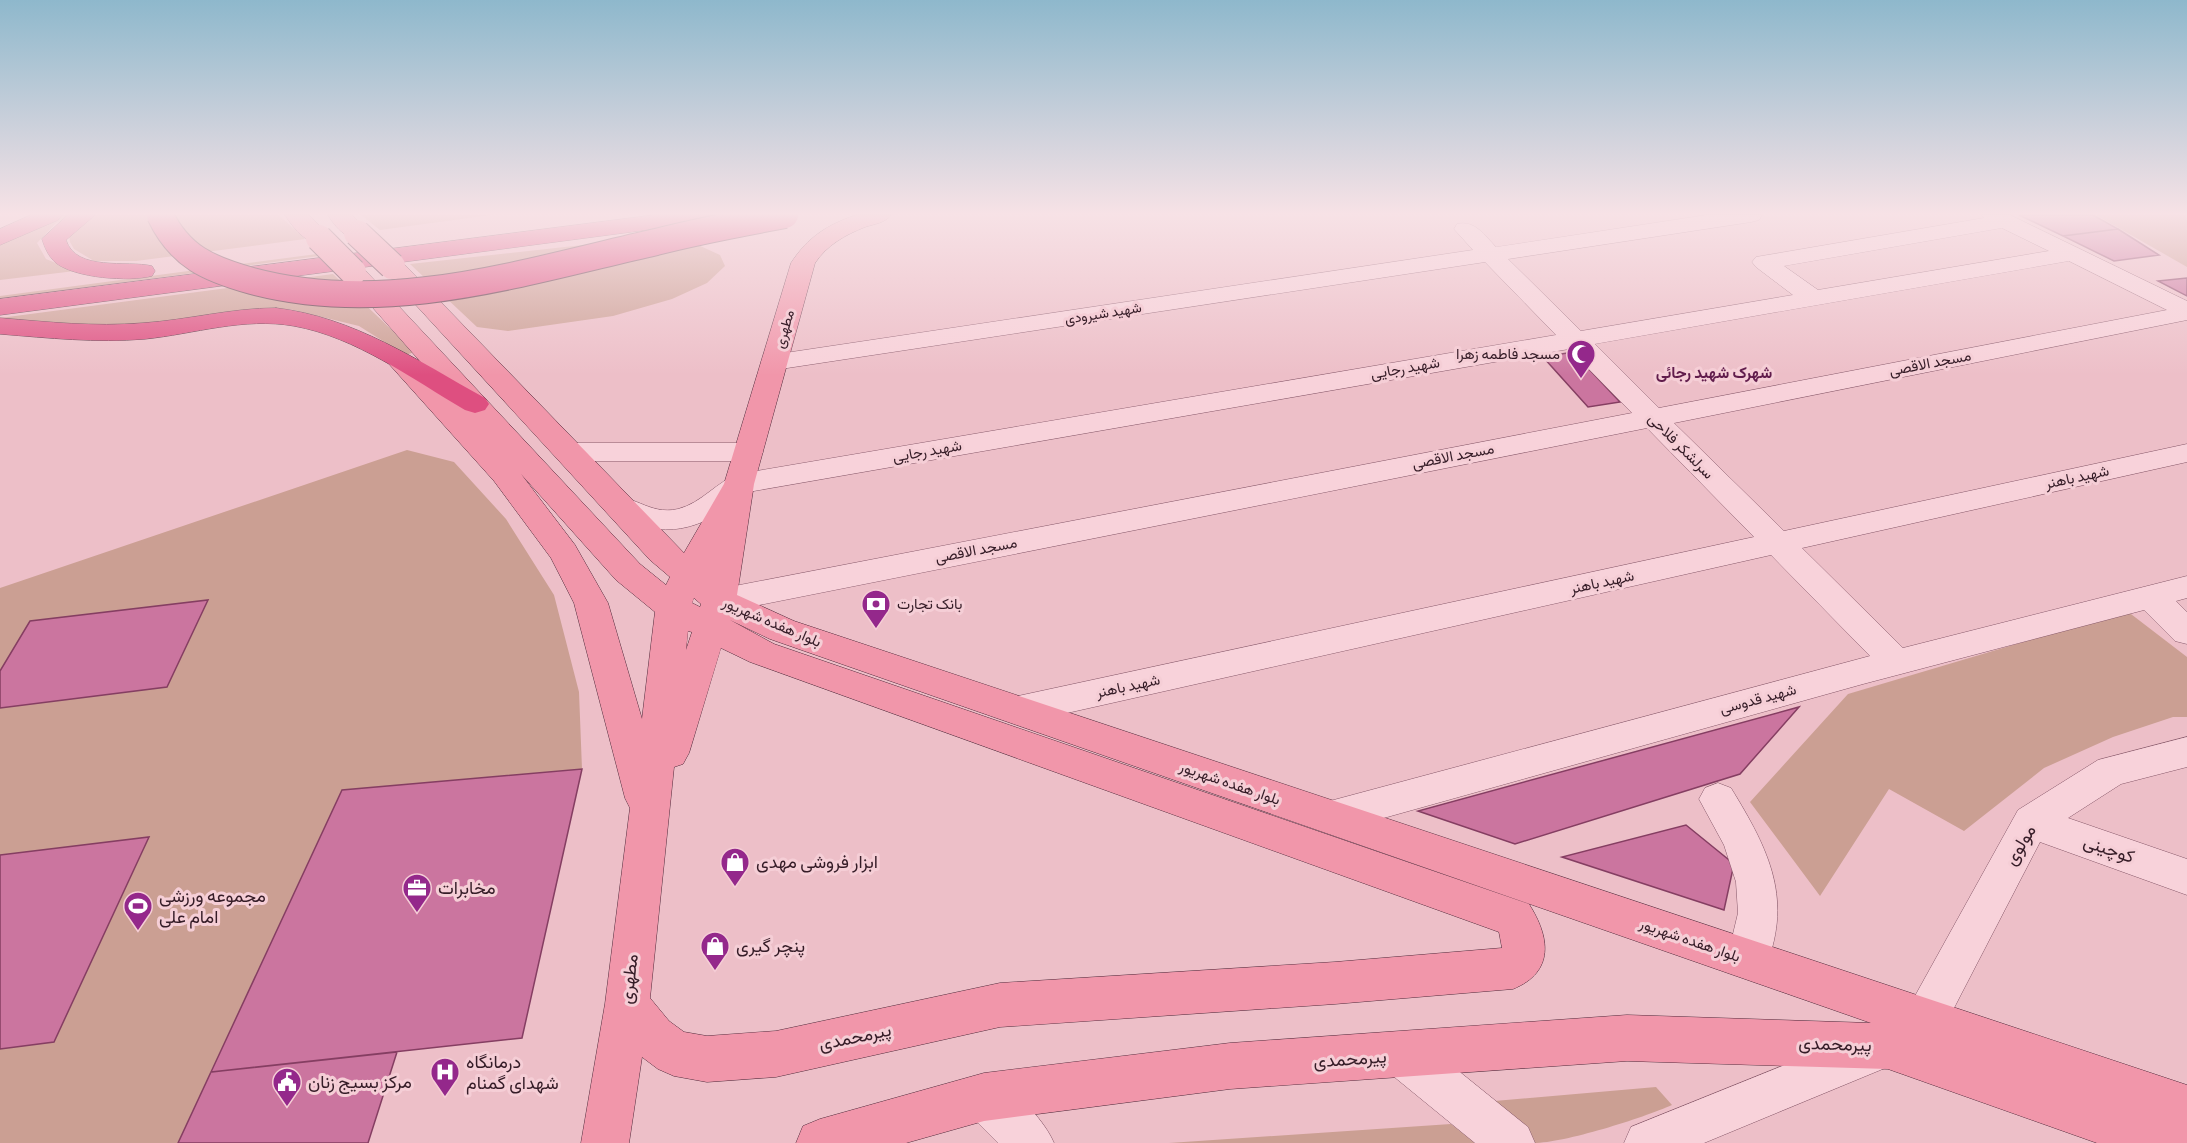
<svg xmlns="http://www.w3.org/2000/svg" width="2187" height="1143" font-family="'Crimson Pro',Vazirmatn,serif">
  <rect width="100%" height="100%" fill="#edbfc8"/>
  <!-- green -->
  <path fill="#cb9f93" d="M57,215H74L56,223L37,243L46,259L75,271L0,280V242Z
    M91,215H279L305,239L136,261H94L74,249L70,242L69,235Z
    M361,215H491L380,230Z
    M2096,215H2187V267Z
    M610,242L696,244L720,255L725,266L707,283L672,299L613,316L508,331L477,327L410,264Z
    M317,254L319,256L0,299V296Z
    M333,274L415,352L405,355L359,326L289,309L253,311L134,328L68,327L0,318Z
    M407,450L454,462L506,519L554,595L579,692L582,769L342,790L178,1143H0V588Z
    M2127,611L2187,657V717H2173L2113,737L2044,768L1964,831L1889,789L1820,896L1750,802L1848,694Z
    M1656,1087L1672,1105C1643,1118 1564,1143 1534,1143C1524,1140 1492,1110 1483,1102Z
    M1451,1124L1476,1143H1169Z"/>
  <!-- building -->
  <path fill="#cb759f" stroke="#853e62" stroke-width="1.5" d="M2019,215H2093L2118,229L2063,236Z
    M2118,229L2159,255L2114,261L2063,236Z
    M2187,278V296L2158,281Z
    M1573,352L1620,402L1588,407L1543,357Z
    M208,600L167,687L0,708V671L30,621Z
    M1799,707L1740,774L1515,844L1418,811Z
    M582,769L522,1038L211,1072L342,790Z
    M1686,825L1734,864L1724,910L1562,857Z
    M149,837L54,1042L0,1049V855Z
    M397,1052L368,1143H178L211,1072Z"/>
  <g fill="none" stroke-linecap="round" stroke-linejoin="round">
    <!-- minor casing -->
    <g stroke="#865869" stroke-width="1">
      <path id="minor" d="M1707,215H1762L1759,220L1751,222L1508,259L1581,331L1793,295L1756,267L1752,262L1756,257L1984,218L1982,215H2010L2187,301V320L1674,423L1784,531L2187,444V462L1802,548L1903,648L2187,576V598L2176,601L2187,612V644L2175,641L2144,610L1863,684L1330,833L1317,828L1311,817L1317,806L1330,801L1870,656L1771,555L1018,724L1006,720L1000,710L1006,700L1018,696L1754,537L1647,428L719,613L708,609L703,601L708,593L719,589L1632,413L1569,349L748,492C712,522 680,539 633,524C621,520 609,516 602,505L606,498C632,491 648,516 678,509C702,503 717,481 739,474L1556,335L1485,262L774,370L765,368L761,362L765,356L1473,250L1454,229L1457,224C1475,220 1484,235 1496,247ZM2002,228L2049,251L1818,290L1784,266ZM2069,261L2167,310L1659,408L1595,344Z
        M568,443H749L759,446L763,452L759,458L749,461H568L558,458L554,452L558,446Z
        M2187,737V767L2121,784L2068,818L2187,859V895L2040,842L1940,1035L1925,1041L1910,1035L1903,1020L1910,1005L2018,810L2098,760Z
        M1718,783L1731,788C1769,850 1795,901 1763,973L1748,979L1733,973L1727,959L1738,913L1736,882L1724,845L1699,799L1705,788Z
        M1874,1029L1890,1036L1896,1051L1890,1066L1704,1143H1624L1631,1127Z
        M1403,1033L1419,1039L1528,1127L1535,1143H1475L1387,1071L1381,1055L1387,1039Z
        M984,1074C1010,1085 1043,1117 1054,1143H998L968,1113L961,1097L968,1081Z"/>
    </g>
    <!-- major casing -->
    <g stroke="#532c3d" stroke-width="1">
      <path id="major" d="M285,215H309L331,238L327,243C309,248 294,229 285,215Z
        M328,215H352L369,233L365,238C348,242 336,228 328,215Z
        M856,215H891C885,223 874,224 865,227C845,235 827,245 815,263L754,484L737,595L794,621L2187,1085V1143H2097L1888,1069L1627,1061L1230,1089L984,1121L906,1143H796L803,1126L820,1119L984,1073L1230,1043L1627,1015L1871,1023L770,639L730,620L774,644L1529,904C1550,937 1555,972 1513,989L1335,1004L1000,1027L776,1077L707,1082L674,1076L658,1069L642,1057L629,1143H581L605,1004L630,808L625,798L574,603L551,558L494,481L389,364L393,358L403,356L413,358L456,402L343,274L346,269L355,267L364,269L640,564L666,585L670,577L650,560L380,266L383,261L392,259L401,261L684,553L724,484L791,263C808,237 827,225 856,215ZM521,474L616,580L655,612L642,719L608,603L575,545ZM694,598L701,604L700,607L692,603ZM688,631L692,632L686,650ZM721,648L750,662L1499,932L1502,948L1335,962L1000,983L776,1031L707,1036L684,1032L669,1021L650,998L674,767L683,764L689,753Z"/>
    </g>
    <!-- highway casing -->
    <g stroke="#532c3d" stroke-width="1">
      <path id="highway" d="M31,215H62L58,220L0,245V229Z
        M68,215H95L66,240C76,272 127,260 152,266L155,271L152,276C129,282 75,278 56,263C48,256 45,248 42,239Z
        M654,215H719L715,220L707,222L0,315V299Z
        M276,308C354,317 418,361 485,398L489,404L485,410L475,413L465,410C412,379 356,337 294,326C244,317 194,334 145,339C96,343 49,338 0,334V318C49,322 93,327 143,323C188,320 231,308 276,308Z"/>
    </g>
    <!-- minor -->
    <use href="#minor" fill="#f8d2da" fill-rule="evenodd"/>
    <!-- major -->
    <use href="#major" fill="#f196aa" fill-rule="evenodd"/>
    <!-- highway -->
    <use href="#highway" fill="#de4f80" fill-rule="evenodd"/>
    <!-- major-bridge casing -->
    <g stroke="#532c3d" stroke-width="28" stroke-linecap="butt">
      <path id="major-bridge" d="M357,233L392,266
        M319,238L353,272"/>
    </g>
    <!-- highway-bridge casing -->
    <g stroke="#532c3d" stroke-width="28" stroke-linecap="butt">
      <path id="highway-bridge" d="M160,215C180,257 209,269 252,281C386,317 524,272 656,242C698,231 742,223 785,215"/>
    </g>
    <!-- major-bridge -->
    <use href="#major-bridge" stroke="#f196aa" stroke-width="26"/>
    <!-- highway-bridge -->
    <use href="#highway-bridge" stroke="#de4f80" stroke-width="26"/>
  </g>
  <!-- sky -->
  <linearGradient id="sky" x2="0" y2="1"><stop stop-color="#8eb8cc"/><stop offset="0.57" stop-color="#f7e2e6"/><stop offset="1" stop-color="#f7e2e6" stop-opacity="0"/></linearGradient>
  <rect width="2187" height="375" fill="url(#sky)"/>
  <!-- icons -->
  <defs>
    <g id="mosque-pin" transform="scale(1.5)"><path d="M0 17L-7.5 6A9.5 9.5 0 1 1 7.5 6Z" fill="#94288b" stroke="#f5ced6"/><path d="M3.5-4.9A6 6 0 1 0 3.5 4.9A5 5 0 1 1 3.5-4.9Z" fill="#fff"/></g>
    <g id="bank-pin" transform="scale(1.5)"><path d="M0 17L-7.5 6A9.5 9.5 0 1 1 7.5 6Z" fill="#94288b" stroke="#f5ced6"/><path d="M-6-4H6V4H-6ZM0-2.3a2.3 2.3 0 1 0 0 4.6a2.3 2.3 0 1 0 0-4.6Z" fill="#fff"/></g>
    <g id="shop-pin" transform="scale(1.5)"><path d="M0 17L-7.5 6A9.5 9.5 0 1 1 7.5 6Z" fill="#94288b" stroke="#f5ced6"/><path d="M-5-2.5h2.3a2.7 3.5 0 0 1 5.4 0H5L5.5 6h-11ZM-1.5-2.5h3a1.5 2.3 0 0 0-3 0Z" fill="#fff"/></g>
    <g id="office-pin" transform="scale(1.5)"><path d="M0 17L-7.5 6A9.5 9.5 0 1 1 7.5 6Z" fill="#94288b" stroke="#f5ced6"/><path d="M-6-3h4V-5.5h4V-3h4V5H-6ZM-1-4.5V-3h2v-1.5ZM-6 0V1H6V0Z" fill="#fff"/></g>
    <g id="stadium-pin" transform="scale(1.5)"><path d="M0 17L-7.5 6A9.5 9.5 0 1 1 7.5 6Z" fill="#94288b" stroke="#f5ced6"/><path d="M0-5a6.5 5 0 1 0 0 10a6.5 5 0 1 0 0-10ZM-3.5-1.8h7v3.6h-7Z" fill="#fff"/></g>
    <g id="hospital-pin" transform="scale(1.5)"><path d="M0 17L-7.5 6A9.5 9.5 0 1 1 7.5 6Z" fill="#94288b" stroke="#f5ced6"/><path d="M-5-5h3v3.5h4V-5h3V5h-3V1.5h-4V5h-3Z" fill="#fff"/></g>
    <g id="civic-pin" transform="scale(1.5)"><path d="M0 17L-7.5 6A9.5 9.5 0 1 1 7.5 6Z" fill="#94288b" stroke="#f5ced6"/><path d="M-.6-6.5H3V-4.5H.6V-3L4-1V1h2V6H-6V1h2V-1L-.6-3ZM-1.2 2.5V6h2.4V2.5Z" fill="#fff"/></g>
  </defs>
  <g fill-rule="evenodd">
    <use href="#mosque-pin" x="1581" y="354"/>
    <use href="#bank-pin" x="876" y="604"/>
    <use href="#shop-pin" x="735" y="862"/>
    <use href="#office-pin" x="417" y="888"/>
    <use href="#stadium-pin" x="138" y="906"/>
    <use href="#shop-pin" x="715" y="946"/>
    <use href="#hospital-pin" x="445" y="1072"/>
    <use href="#civic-pin" x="287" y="1082"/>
  </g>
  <g text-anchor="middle" stroke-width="6" stroke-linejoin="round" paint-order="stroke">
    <!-- far-street labels -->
    <g font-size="14" fill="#351c27" stroke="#f5ced6">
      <text transform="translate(1103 313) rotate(-9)" y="5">شهید شیرودی</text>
      <text transform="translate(784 329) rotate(-74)" y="5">مطهری</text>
    </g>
    <!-- poi labels -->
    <g font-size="15" fill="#351c27" stroke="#f5ced6" text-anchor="end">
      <text x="1560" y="359">مسجد فاطمه زهرا</text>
      <text x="897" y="609" text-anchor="start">بانک تجارت</text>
    </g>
    <!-- street labels -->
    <g font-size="15" fill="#351c27" stroke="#f5ced6">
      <text transform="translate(1930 363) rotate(-11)" y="5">مسجد الاقصی</text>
      <text transform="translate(1405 368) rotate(-10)" y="5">شهید رجایی</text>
      <text transform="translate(1681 446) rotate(45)" y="5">سرلشکر فلاحی</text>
      <text transform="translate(927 451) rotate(-10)" y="5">شهید رجایی</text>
      <text transform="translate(1453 456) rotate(-11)" y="5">مسجد الاقصی</text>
      <text transform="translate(2077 477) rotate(-12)" y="5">شهید باهنر</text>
      <text transform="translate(976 550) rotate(-11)" y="5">مسجد الاقصی</text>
      <text transform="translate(1602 582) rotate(-12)" y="5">شهید باهنر</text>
      <text transform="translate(772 622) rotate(23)" y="5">بلوار هفده شهریور</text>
      <text transform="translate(1128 686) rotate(-12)" y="5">شهید باهنر</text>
      <text transform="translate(1758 699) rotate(-15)" y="5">شهید قدوسی</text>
      <text transform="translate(1230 783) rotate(19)" y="5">بلوار هفده شهریور</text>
      <text transform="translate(1690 940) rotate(19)" y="5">بلوار هفده شهریور</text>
    </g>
    <!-- neighbourhood labels -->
    <g font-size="16" font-weight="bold" fill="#611c4c" stroke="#f5ced6">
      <text x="1714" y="378">شهرک شهید رجائی</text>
    </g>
    <!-- near-street labels -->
    <g font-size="18" fill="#351c27" stroke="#f5ced6">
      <text transform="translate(2020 845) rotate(-59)" y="6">مولوی</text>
      <text transform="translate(2109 849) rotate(19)" y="6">کوچینی</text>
      <text transform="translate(629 979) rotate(-83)" y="6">مطهری</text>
      <text transform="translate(855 1037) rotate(-12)" y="6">پیرمحمدی</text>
      <text transform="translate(1835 1044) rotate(2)" y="6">پیرمحمدی</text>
      <text transform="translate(1350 1059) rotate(-4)" y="6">پیرمحمدی</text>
    </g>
    <!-- near-poi labels -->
    <g font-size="18" fill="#351c27" stroke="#f5ced6" text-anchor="start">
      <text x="756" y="868">ابزار فروشی مهدی</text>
      <text x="438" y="894">مخابرات</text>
      <text x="159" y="902">مجموعه ورزشی<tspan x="159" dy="21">امام علی</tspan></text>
      <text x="736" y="952">پنچر گیری</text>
      <text x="466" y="1068">درمانگاه<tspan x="466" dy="21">شهدای گمنام</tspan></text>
      <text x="308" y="1088">مرکز بسیج زنان</text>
    </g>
  </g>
</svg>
